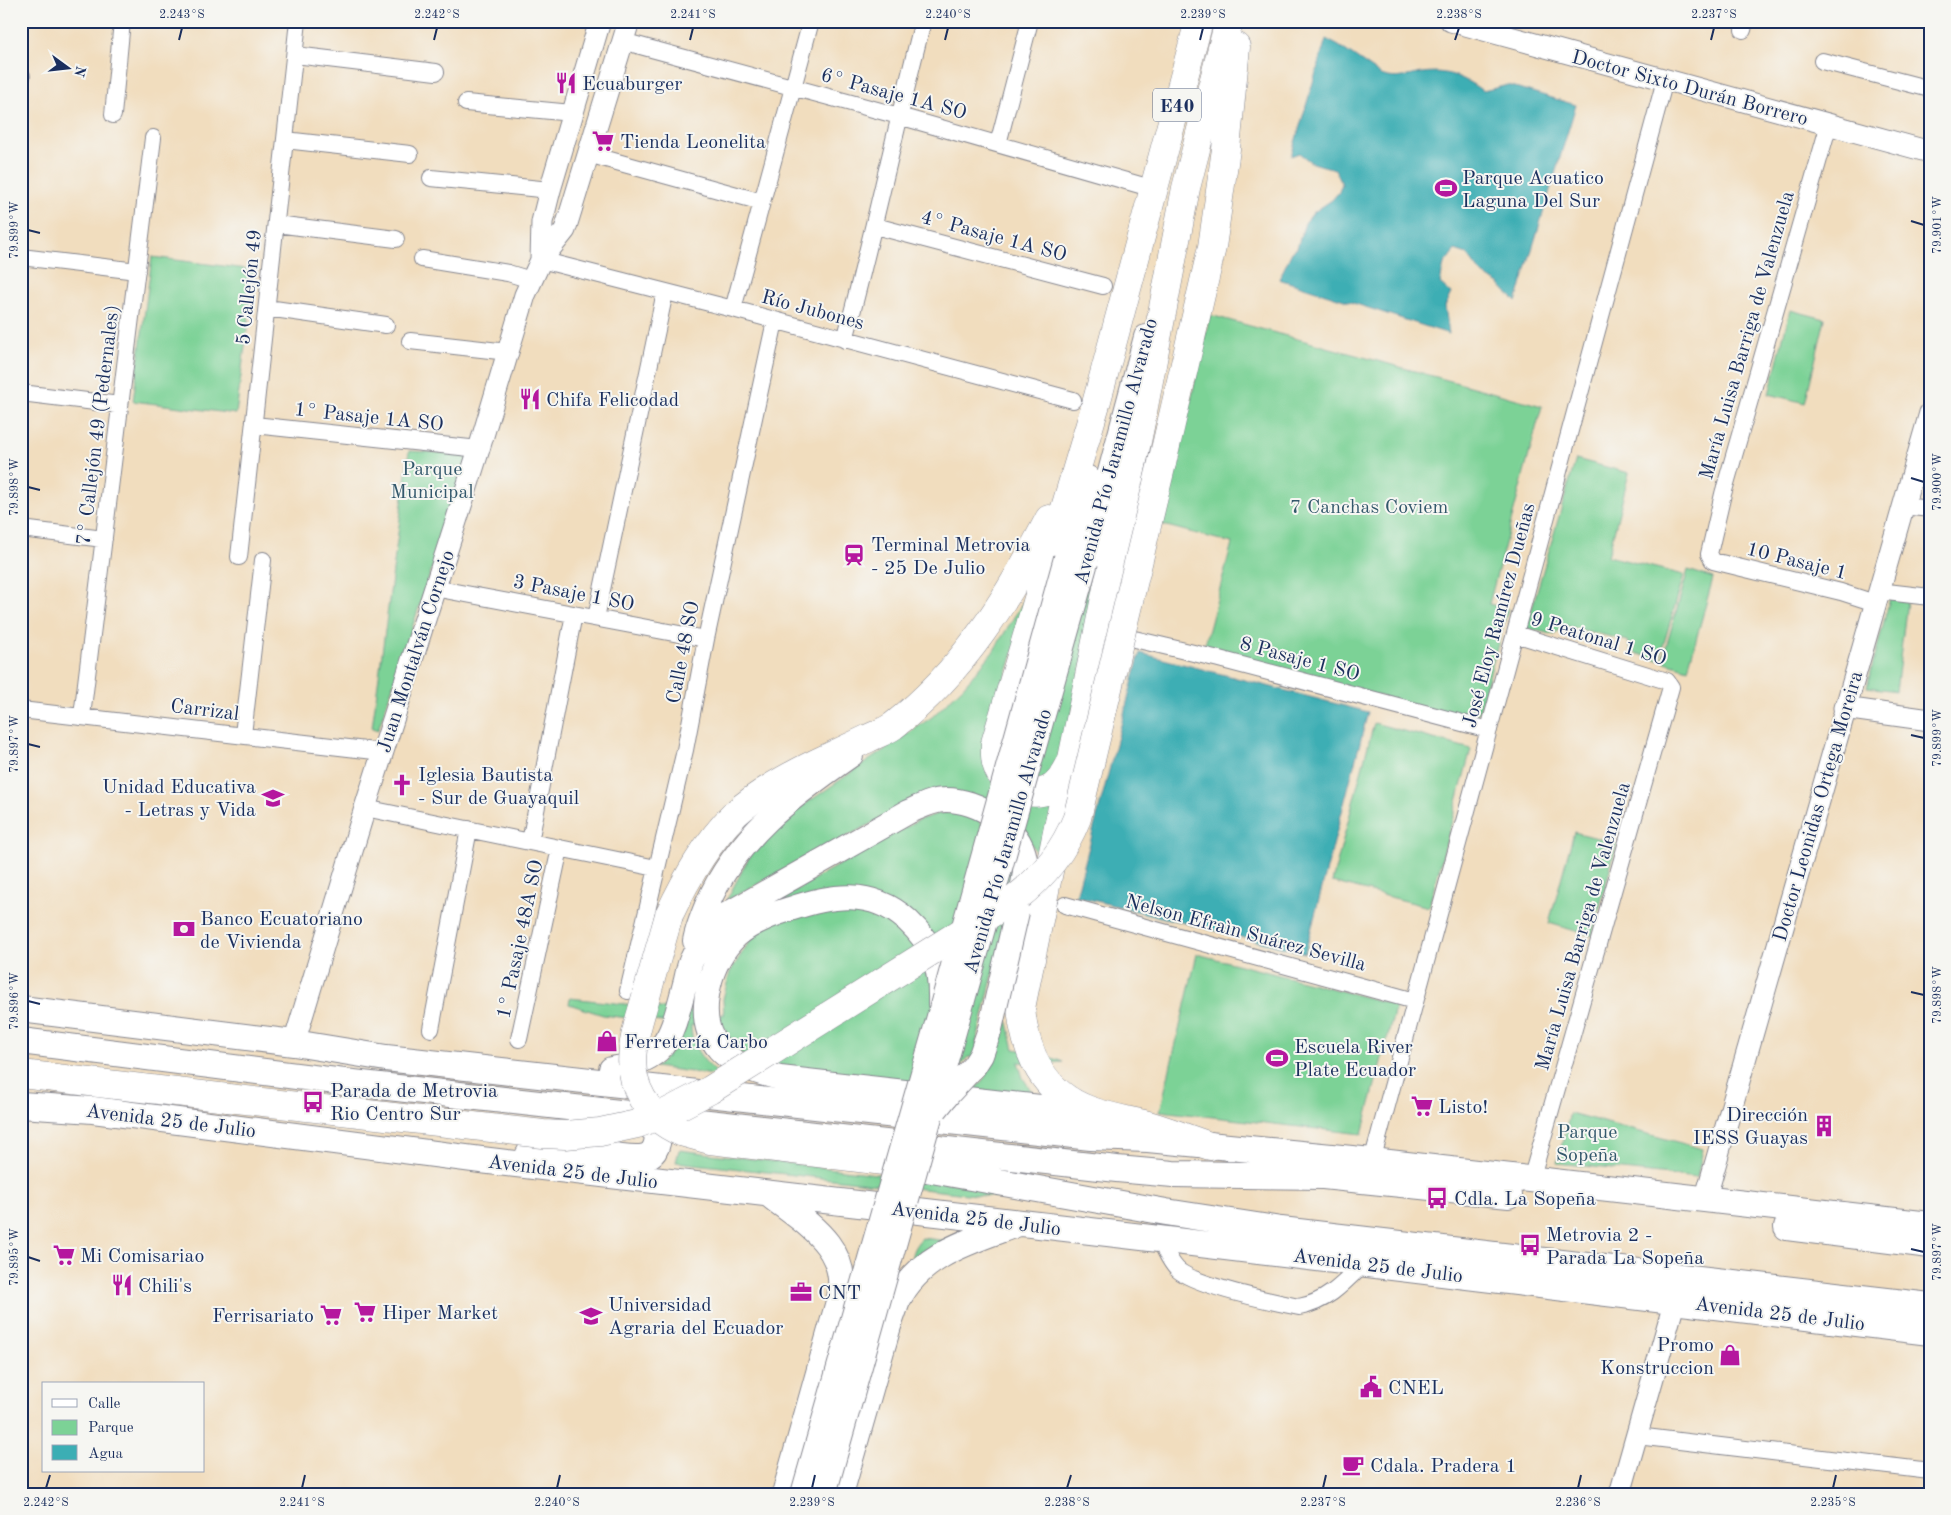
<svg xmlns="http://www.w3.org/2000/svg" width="1951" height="1515" font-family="'Old Standard TT',serif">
  <rect width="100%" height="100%" fill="#f6f6f2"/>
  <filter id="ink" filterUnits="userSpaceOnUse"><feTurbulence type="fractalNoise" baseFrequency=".02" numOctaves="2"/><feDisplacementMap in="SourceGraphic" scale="10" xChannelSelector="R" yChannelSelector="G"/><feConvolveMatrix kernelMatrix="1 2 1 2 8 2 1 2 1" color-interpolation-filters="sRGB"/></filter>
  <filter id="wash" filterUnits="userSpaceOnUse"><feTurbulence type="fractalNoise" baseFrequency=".0096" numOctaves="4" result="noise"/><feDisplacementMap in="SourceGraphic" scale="20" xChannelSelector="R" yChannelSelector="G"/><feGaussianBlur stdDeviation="1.12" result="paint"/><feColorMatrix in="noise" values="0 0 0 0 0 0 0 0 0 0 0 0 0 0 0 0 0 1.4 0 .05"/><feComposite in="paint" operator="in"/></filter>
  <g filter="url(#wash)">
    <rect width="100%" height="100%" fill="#f1ddbe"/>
    <!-- green -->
    <path fill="#7cd296" stroke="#4c807a" d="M152,257L255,270L236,414L133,401Z
      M1790,310L1825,319L1805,403L1769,394Z
      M1210,315L1542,406L1489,604L1508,609L1479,712L1468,720L1204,648L1232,543L1163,525Z
      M409,451L470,454L378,730L372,728Z
      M1576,459L1629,473L1608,556L1684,575L1659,660L1632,652L1628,641L1563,625L1555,635L1526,628Z
      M1099,545L1105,546L1064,755L1051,776L1034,782Z
      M1688,570L1713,578L1688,669L1662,661Z
      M1035,582L983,750L1060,798L1040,864L1035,850L1021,829L917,799L726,901L751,854L774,828L798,809L932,717L964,686L993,652Z
      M1890,598L1907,601L1896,691L1867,687Z
      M1374,723L1471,749L1429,907L1332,882Z
      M960,812L977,818L1014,862L1017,876L976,1044L999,1047L1007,1019L1014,1049L1035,1052L1063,1062L1036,1064L1018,1062L1023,1078L1036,1098L973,1092L986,1076L995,1060L968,1057L944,1085L774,1069L735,1050L725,1029L691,1025C691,1048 704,1062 721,1076L655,1067C670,1056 681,1043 686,1025L603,1015L569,1004L570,998L724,1015L723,999L730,972L773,904L826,872L919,820L940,813Z
      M1574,832L1617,843L1592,936L1549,923Z
      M1197,954L1396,1005L1362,1134L1160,1111Z
      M1570,1113L1703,1149L1697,1178L1557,1163Z
      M679,1150L959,1184L1067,1205L676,1162Z
      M922,1238L948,1241L912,1268C910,1255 913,1247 922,1238Z"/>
    <!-- water -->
    <path fill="#3caeb4" stroke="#2c6e89" d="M1326,39L1339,46L1381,75C1392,79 1401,78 1412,75C1442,68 1459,74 1483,91L1508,85L1576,105L1516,302L1499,284L1481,273L1467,254L1455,250L1444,264L1440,283L1451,293L1445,306L1449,334L1279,279L1292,252L1297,248L1305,223L1314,212L1332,200L1339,192L1342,184L1335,169L1312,163L1299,153L1291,156Z
      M1140,653L1368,712L1305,953L1076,896Z"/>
  </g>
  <g filter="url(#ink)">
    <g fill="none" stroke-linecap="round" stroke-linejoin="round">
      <!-- minor casing -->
      <g stroke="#86868e" stroke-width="18">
        <path id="minor" d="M1743,30L1745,21
          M622,41L899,116L1154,189
          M295,55L436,72
          M1822,61L1930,89
          M21,80L22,76
          M466,103L572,113
          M113,115L122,21
          M1829,124L1723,494L1709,554L1713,561L1841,592L1875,603
          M285,140L410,154
          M998,144L1030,21
          M588,154L762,202
          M431,178L550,190
          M276,224L396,239
          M875,226L1103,286
          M21,257L137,271
          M422,259L508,273L531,280
          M541,260L733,309L1073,400
          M267,308L386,325
          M733,309L811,21
          M845,340C873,234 896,127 923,21
          M410,341L508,352
          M21,393L120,405
          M254,425L479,449
          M1903,506L1930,509
          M21,529L104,539
          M239,557L298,21
          M434,588L706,639
          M1878,591L1930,597
          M596,618L665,292
          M1113,634L1219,659L1489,730
          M1515,634L1667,681L1671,687L1531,1180
          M21,710L383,752
          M82,716L153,138
          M243,735L263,560
          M365,808L656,868
          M530,842L574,614
          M1065,905L1415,1001
          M628,991L685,750L706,639L775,321
          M431,1029L469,829
          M519,1039L560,848
          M1372,1161L1665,80
          M1159,1239C1165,1249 1169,1261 1177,1269C1193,1285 1274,1302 1299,1307C1327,1302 1344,1283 1364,1263
          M1637,1436L1930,1471"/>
      </g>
      <!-- tertiary casing -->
      <g stroke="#86868e" stroke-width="23">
        <path id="tertiary" d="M1451,21L1930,152
          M541,260L542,222L550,190L600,21
          M1844,708L1930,720
          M294,1043L365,808L479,449L525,295L541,260L565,230L629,21
          M1705,1200L1930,413
          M1620,1494L1675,1300"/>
      </g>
      <!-- secondary casing -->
      <g stroke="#86868e" stroke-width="26">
        <path id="secondary" d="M1066,558L1088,478
          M1086,562L1146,337
          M695,941C697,929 702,917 707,905C736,837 792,796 851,755
          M940,1004C941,967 935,946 907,920C871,888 831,895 790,909C770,915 752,922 736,936C723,949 713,967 709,985C695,1044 727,1066 780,1078L1049,1108L1091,1115
          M611,1069C670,1060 671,1035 685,984C687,977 688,968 691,961C699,943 711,928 726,915L908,812C920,807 932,800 945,800C977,799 1020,826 1025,859C1027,874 1021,891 1019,905"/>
      </g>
      <!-- primary casing -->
      <g stroke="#86868e" stroke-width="28">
        <path id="primary" d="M21,1009L294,1043L386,1058L1091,1137L1148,1139L1372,1161L1930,1225
          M21,1041L344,1082L1117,1169L1173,1174L1323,1176L1509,1195
          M21,1105L93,1110L481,1160L1159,1239L1930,1332
          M529,1154C548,1152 567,1150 587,1151C603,1153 629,1161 645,1157C656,1154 659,1141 657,1132L647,1123L628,1119
          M893,1163L1166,1212L1281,1230L1930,1306
          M769,1194C804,1222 850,1246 840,1298L785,1494
          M1787,1227L1930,1245
          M840,1494L888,1326C891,1318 894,1309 897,1301C920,1254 971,1241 1016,1224"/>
      </g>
      <!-- trunk casing -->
      <g stroke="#86868e" stroke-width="29">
        <path id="trunk" d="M1162,463L1212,247L1226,149L1236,47
          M1070,764C1065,774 1059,785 1048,790C1029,798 1003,786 997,766C994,759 995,751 995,743L1096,404L1199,21
          M669,915C686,879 706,843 735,814C759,792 789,776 818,762C835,754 852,746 869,738C877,734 886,731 893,726C963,672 1009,597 1049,519
          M21,1074L228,1098
          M681,1132L710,1140L884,1161
          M1210,1146C1189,1139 1169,1131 1148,1125C1128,1120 1108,1117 1089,1110C1044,1094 1025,1053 1021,1008L1141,422L1186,188L1229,21"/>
      </g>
      <!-- minor -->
      <use href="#minor" stroke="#fff" stroke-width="16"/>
      <!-- tertiary -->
      <use href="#tertiary" stroke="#fff" stroke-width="21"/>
      <!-- secondary -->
      <use href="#secondary" stroke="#fff" stroke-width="24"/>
      <!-- primary -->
      <use href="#primary" stroke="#fff" stroke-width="26"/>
      <!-- trunk -->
      <use href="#trunk" stroke="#fff" stroke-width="28"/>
      <!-- secondary-bridge casing -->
      <g stroke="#86868e" stroke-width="26" stroke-linecap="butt">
        <path id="secondary-bridge" d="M936,1109L949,1093L974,1066L981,1055L990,1029L1017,912
          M803,1494L940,1013L1066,558
          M824,1494L1086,562"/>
      </g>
      <!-- trunk-bridge casing -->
      <g stroke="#86868e" stroke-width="29" stroke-linecap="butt">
        <path id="trunk-bridge" d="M669,915C662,941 654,967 647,993C642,1011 635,1030 633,1049C628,1085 647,1118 681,1132
          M228,1098L543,1134L565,1135L600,1132L637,1124L664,1114L710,1090L1016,898C1044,876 1064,851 1077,818L1162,463"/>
      </g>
      <!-- secondary-bridge -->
      <use href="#secondary-bridge" stroke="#fff" stroke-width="24"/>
      <!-- trunk-bridge -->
      <use href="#trunk-bridge" stroke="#fff" stroke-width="28"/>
    </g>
  </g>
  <!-- ticks -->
  <path fill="none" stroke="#1b2f5e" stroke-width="2" d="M179,40L182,28M434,40L437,28M690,40L693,28M945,40L948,28M1200,40L1203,28M1455,40L1459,28M1711,40L1714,28M1911,221L1924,225M28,230L40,233M1911,478L1924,482M28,487L40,490M1911,735L1924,738M28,744L40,747M1911,992L1924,995M28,1001L40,1004M1911,1249L1924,1252M28,1257L40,1261M46,1488L50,1475M302,1488L305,1475M557,1488L560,1475M812,1488L815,1475M1067,1488L1071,1475M1323,1488L1326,1475M1578,1488L1581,1475M1833,1488L1836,1475"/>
  <!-- icons -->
  <defs>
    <g id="restaurant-bare" transform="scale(1.725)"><path d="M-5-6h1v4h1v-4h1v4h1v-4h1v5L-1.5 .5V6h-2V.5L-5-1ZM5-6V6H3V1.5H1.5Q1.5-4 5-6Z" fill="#b5179e" stroke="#f6f6f2" stroke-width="2.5" paint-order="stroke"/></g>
    <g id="supermarket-bare" transform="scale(1.725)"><path d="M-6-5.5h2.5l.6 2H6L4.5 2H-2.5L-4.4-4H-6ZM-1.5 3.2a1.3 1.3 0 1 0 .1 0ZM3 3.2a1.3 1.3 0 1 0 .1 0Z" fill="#b5179e" stroke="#f6f6f2" stroke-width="2.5" paint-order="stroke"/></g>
    <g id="stadium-bare" transform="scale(1.725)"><path d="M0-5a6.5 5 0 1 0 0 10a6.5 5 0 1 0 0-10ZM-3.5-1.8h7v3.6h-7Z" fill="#b5179e" stroke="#f6f6f2" stroke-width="2.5" paint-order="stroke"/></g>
    <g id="station-bare" transform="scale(1.725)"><path d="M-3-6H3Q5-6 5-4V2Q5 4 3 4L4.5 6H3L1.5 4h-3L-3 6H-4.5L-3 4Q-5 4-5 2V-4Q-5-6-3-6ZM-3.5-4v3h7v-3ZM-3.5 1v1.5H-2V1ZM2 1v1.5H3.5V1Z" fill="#b5179e" stroke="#f6f6f2" stroke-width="2.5" paint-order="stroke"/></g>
    <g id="church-bare" transform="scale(1.725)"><path d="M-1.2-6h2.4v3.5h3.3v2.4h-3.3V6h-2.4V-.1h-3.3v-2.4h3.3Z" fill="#b5179e" stroke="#f6f6f2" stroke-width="2.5" paint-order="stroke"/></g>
    <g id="school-bare" transform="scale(1.725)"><path d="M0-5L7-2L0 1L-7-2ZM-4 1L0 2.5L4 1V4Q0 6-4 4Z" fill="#b5179e" stroke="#f6f6f2" stroke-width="2.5" paint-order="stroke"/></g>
    <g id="bank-bare" transform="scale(1.725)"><path d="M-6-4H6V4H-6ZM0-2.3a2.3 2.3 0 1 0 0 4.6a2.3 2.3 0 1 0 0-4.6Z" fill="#b5179e" stroke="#f6f6f2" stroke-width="2.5" paint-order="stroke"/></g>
    <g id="shop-bare" transform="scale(1.725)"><path d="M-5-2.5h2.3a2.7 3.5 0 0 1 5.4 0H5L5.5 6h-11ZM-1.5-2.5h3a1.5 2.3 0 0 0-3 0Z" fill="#b5179e" stroke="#f6f6f2" stroke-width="2.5" paint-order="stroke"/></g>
    <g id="bus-bare" transform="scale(1.725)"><path d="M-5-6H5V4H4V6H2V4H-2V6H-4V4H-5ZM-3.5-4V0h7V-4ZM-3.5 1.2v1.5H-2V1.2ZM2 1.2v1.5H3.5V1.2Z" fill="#b5179e" stroke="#f6f6f2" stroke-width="2.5" paint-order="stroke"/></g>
    <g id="building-bare" transform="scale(1.725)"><path d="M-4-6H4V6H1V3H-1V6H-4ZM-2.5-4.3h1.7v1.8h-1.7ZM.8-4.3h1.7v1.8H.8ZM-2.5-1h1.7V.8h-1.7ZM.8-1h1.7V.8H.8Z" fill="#b5179e" stroke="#f6f6f2" stroke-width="2.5" paint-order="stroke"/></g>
    <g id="office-bare" transform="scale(1.725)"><path d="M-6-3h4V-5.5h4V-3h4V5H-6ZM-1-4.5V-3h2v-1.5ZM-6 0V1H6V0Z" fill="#b5179e" stroke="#f6f6f2" stroke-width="2.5" paint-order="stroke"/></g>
    <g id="university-bare" transform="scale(1.725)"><path d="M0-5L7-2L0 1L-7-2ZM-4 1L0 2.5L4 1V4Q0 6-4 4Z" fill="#b5179e" stroke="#f6f6f2" stroke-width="2.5" paint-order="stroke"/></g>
    <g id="civic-bare" transform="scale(1.725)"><path d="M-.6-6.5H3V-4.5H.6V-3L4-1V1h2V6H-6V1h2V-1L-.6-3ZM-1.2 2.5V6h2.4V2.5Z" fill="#b5179e" stroke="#f6f6f2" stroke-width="2.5" paint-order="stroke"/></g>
    <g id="cafe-bare" transform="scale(1.725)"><path d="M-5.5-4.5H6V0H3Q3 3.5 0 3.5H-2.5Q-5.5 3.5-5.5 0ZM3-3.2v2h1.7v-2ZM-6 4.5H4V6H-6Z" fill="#b5179e" stroke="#f6f6f2" stroke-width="2.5" paint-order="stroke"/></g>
  </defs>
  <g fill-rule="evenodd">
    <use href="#restaurant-bare" x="566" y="83"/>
    <use href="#supermarket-bare" x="603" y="141"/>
    <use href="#stadium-bare" x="1446" y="188"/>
    <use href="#restaurant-bare" x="530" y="399"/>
    <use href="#station-bare" x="854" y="555"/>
    <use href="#church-bare" x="402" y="785"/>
    <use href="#school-bare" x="273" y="798"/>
    <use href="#bank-bare" x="184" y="929"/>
    <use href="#shop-bare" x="607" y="1041"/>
    <use href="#stadium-bare" x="1277" y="1058"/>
    <use href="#bus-bare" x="313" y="1102"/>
    <use href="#supermarket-bare" x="1422" y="1106"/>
    <use href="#building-bare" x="1824" y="1126"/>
    <use href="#bus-bare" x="1437" y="1198"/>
    <use href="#bus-bare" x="1530" y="1245"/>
    <use href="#supermarket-bare" x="64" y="1255"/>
    <use href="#restaurant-bare" x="122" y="1285"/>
    <use href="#office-bare" x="801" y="1292"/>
    <use href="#supermarket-bare" x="365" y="1312"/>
    <use href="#supermarket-bare" x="331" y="1315"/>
    <use href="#university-bare" x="591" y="1316"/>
    <use href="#shop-bare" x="1730" y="1355"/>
    <use href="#civic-bare" x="1371" y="1387"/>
    <use href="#cafe-bare" x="1353" y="1465"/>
  </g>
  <g text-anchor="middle" stroke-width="4" stroke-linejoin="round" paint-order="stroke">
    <!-- shield labels -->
    <rect fill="#f6f6f2" stroke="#5d6b8a" stroke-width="1" x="1153" y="88.5" width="48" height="33" rx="4"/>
    <g font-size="19" font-weight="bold" fill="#1b2f5e">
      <text x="1177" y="112">E40</text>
    </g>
    <!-- poi labels -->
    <g font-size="20" fill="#1b2f5e" stroke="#f6f6f2" text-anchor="start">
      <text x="582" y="90">Ecuaburger</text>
      <text x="620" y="148">Tienda Leonelita</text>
      <text x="1462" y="184">Parque Acuatico<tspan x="1462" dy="23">Laguna Del Sur</tspan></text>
      <text x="546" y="406">Chifa Felicodad</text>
      <text x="871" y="551">Terminal Metrovia<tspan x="871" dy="23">- 25 De Julio</tspan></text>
      <text x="418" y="781">Iglesia Bautista<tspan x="418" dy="23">- Sur de Guayaquil</tspan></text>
      <text x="256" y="793" text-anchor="end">Unidad Educativa<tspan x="256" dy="23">- Letras y Vida</tspan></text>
      <text x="200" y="925">Banco Ecuatoriano<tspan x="200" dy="23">de Vivienda</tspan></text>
      <text x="624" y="1048">Ferretería Carbo</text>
      <text x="1294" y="1053">Escuela River<tspan x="1294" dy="23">Plate Ecuador</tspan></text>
      <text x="330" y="1097">Parada de Metrovia<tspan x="330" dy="23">Rio Centro Sur</tspan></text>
      <text x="1438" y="1113">Listo!</text>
      <text x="1808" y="1121" text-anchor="end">Dirección<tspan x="1808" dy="23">IESS Guayas</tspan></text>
      <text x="1454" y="1205">Cdla. La Sopeña</text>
      <text x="1546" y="1241">Metrovia 2 -<tspan x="1546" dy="23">Parada La Sopeña</tspan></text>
      <text x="80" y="1262">Mi Comisariao</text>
      <text x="138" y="1292">Chili's</text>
      <text x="818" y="1299">CNT</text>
      <text x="608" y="1311">Universidad<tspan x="608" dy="23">Agraria del Ecuador</tspan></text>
      <text x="382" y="1319">Hiper Market</text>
      <text x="314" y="1322" text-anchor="end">Ferrisariato</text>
      <text x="1714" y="1351" text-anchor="end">Promo<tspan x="1714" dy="23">Konstruccion</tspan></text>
      <text x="1388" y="1394">CNEL</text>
      <text x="1370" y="1472">Cdala. Pradera 1</text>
    </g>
    <!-- street labels -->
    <g font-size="20" fill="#1b2f5e" stroke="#f6f6f2">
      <text transform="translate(1690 87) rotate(15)" y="7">Doctor Sixto Durán Borrero</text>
      <text transform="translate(894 93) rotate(15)" y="7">6° Pasaje 1A SO</text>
      <text transform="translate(994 235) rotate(15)" y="7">4° Pasaje 1A SO</text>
      <text transform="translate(248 287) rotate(-84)" y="7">5 Callejón 49</text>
      <text transform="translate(813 309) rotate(15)" y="7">Río Jubones</text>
      <text transform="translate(1746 335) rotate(-74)" y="7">María Luisa Barriga de Valenzuela</text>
      <text transform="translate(369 416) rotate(6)" y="7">1° Pasaje 1A SO</text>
      <text transform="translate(97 425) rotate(-83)" y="7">7° Callejón 49 (Pedernales)</text>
      <text transform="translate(1115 451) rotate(-75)" y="7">Avenida Pío Jaramillo Alvarado</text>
      <text transform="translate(1797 560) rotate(14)" y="7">10 Pasaje 1</text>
      <text transform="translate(574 592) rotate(11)" y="7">3 Pasaje 1 SO</text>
      <text transform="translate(1498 615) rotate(-75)" y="7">José Eloy Ramírez Dueñas</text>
      <text transform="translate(1599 638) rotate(17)" y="7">9 Peatonal 1 SO</text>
      <text transform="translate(415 651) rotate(-72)" y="7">Juan Montalván Cornejo</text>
      <text transform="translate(682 652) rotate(-79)" y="7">Calle 48 SO</text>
      <text transform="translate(1300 658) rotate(15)" y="7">8 Pasaje 1 SO</text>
      <text transform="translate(205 709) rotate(7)" y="7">Carrizal</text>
      <text transform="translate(1817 806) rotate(-74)" y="7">Doctor Leonidas Ortega Moreira</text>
      <text transform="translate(1007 841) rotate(-74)" y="7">Avenida Pío Jaramillo Alvarado</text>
      <text transform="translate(1582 926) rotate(-74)" y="7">María Luisa Barriga de Valenzuela</text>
      <text transform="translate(1246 932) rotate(15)" y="7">Nelson Efraìn Suárez Sevilla</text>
      <text transform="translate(519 939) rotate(-78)" y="7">1° Pasaje 48A SO</text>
      <text transform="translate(171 1120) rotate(7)" y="7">Avenida 25 de Julio</text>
      <text transform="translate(573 1171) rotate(7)" y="7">Avenida 25 de Julio</text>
      <text transform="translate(976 1218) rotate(7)" y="7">Avenida 25 de Julio</text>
      <text transform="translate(1378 1265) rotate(7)" y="7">Avenida 25 de Julio</text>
      <text transform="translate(1780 1313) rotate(7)" y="7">Avenida 25 de Julio</text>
    </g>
    <!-- park labels -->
    <g font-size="20" fill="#33586c" stroke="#f6f6f2">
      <text x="432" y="475">Parque<tspan x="432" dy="23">Municipal</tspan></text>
      <text x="1369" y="513">7 Canchas Coviem</text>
      <text x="1587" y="1138">Parque<tspan x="1587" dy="23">Sopeña</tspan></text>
    </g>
  </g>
  <!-- margin -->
  <rect width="1951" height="1515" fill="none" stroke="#f6f6f2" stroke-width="55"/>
  <!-- legend -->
  <rect x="42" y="1382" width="162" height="90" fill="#f6f6f2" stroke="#9ea6b7"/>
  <rect x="52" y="1399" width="25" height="8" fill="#ffffff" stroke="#9ea6b7"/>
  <text x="88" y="1408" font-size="15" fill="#1b2f5e">Calle</text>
  <rect x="52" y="1420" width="25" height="15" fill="#7cd296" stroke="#9ea6b7"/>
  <text x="88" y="1432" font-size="15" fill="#1b2f5e">Parque</text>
  <rect x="52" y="1445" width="25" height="15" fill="#3caeb4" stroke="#9ea6b7"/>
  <text x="88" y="1458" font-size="15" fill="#1b2f5e">Agua</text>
  <!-- north arrow -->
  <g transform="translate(68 68) rotate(105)" stroke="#f6f6f2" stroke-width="4" paint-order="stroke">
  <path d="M0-4L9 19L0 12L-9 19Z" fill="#1b2f5e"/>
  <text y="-8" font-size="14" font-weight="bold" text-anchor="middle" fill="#1b2f5e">N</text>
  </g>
  <rect x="28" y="28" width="1896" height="1460" fill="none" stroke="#1b2f5e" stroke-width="2"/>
  <g font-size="12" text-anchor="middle" fill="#1b2f5e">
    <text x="182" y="18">2.243°S</text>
    <text x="437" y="18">2.242°S</text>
    <text x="693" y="18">2.241°S</text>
    <text x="948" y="18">2.240°S</text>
    <text x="1203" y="18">2.239°S</text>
    <text x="1459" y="18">2.238°S</text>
    <text x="1714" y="18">2.237°S</text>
    <text transform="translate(1937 225) rotate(-90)" y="4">79.901°W</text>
    <text transform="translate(14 230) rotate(-90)" y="4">79.899°W</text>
    <text transform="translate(1937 482) rotate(-90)" y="4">79.900°W</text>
    <text transform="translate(14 487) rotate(-90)" y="4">79.898°W</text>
    <text transform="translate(1937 738) rotate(-90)" y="4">79.899°W</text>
    <text transform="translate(14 744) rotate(-90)" y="4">79.897°W</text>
    <text transform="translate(1937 995) rotate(-90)" y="4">79.898°W</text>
    <text transform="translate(14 1001) rotate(-90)" y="4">79.896°W</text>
    <text transform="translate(1937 1252) rotate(-90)" y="4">79.897°W</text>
    <text transform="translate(14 1257) rotate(-90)" y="4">79.895°W</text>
    <text x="46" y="1506">2.242°S</text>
    <text x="302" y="1506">2.241°S</text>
    <text x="557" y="1506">2.240°S</text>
    <text x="812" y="1506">2.239°S</text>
    <text x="1067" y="1506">2.238°S</text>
    <text x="1323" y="1506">2.237°S</text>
    <text x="1578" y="1506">2.236°S</text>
    <text x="1833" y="1506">2.235°S</text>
  </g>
</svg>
